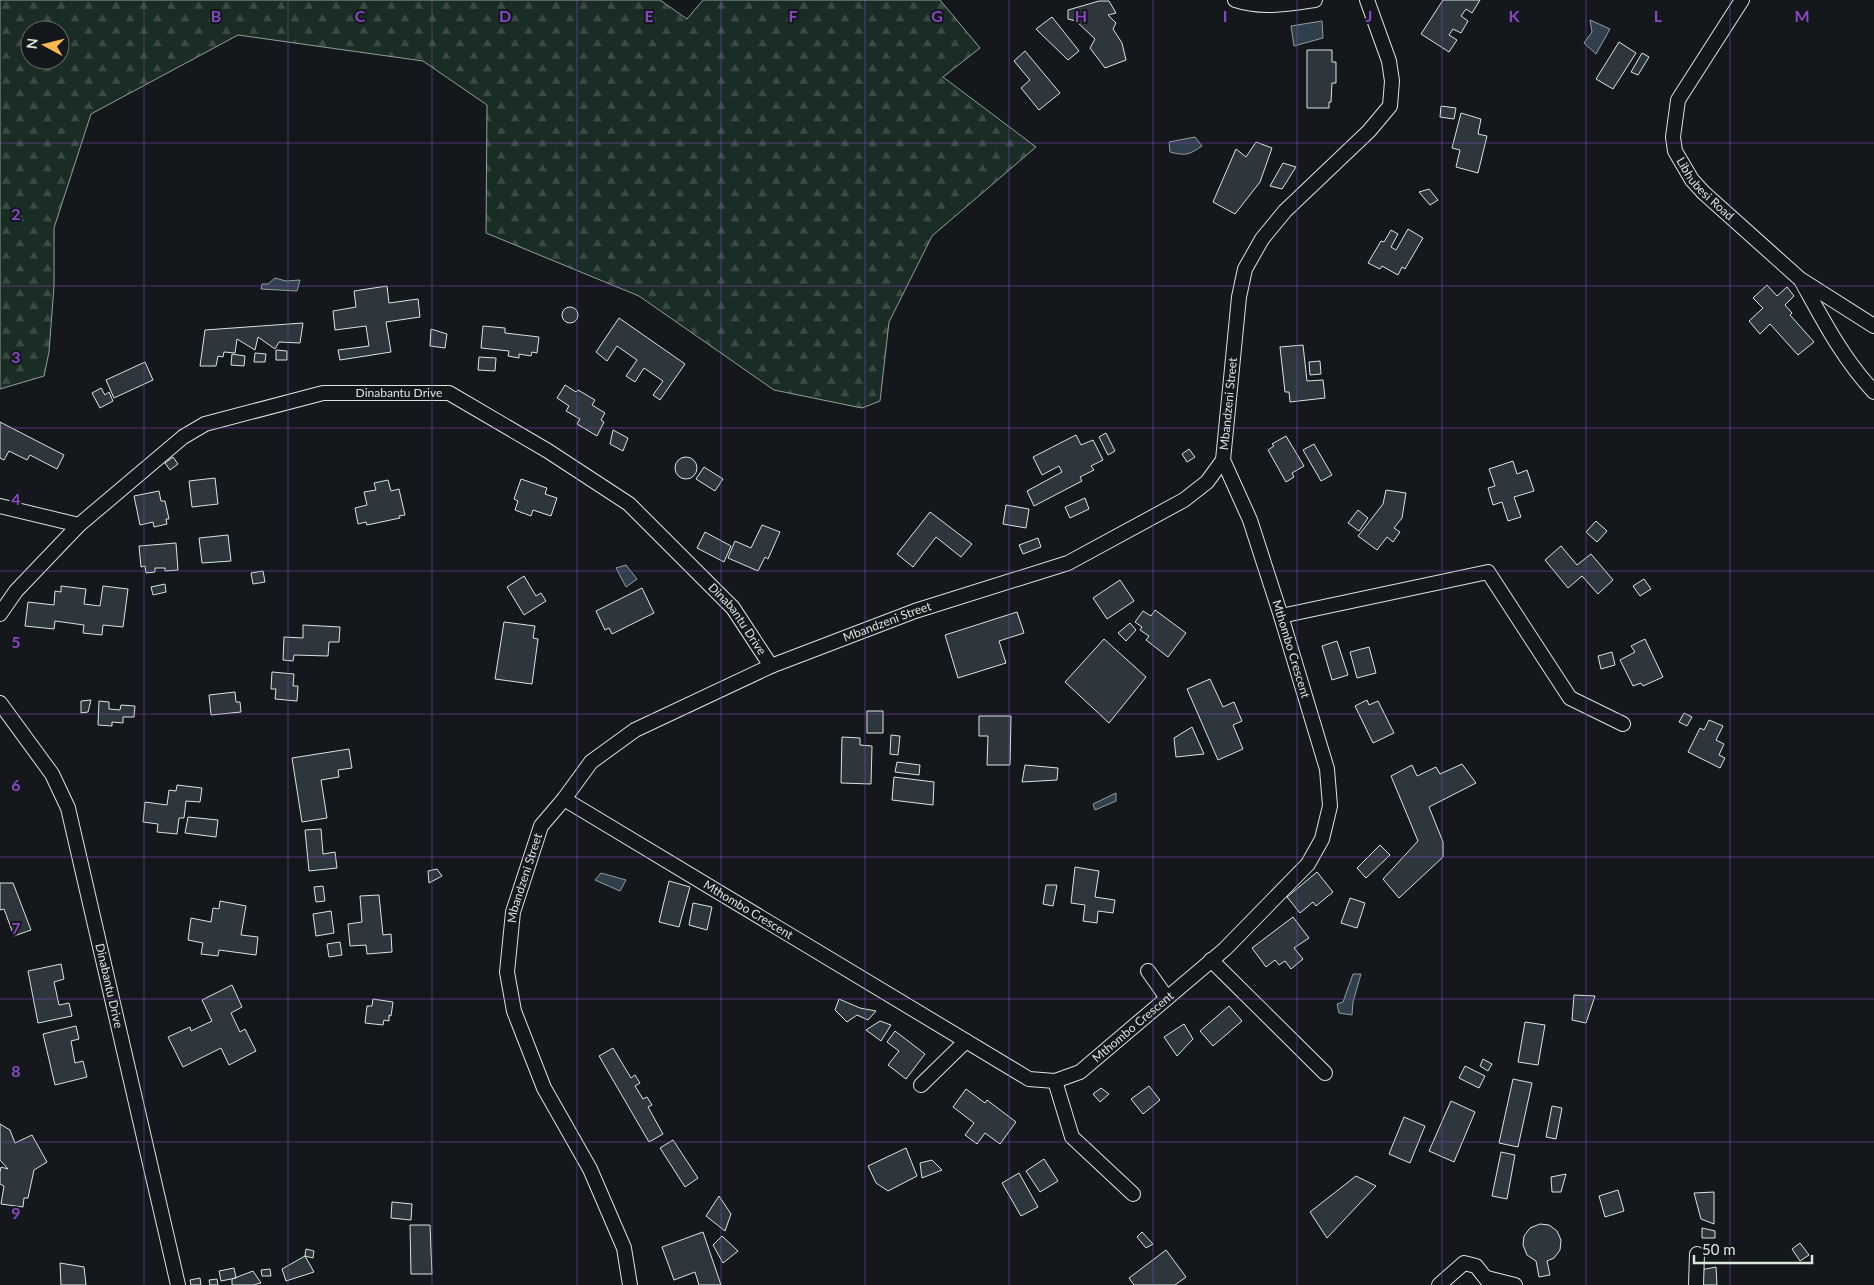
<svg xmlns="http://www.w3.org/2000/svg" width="1874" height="1285" font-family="Lato,sans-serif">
  <defs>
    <pattern id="forest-firs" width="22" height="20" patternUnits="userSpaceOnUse" patternTransform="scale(1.25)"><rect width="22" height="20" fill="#1a2d24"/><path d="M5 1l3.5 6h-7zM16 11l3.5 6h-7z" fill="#3b4b43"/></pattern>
  </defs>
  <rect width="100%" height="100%" fill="#14181c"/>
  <!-- forest -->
  <path fill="url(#forest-firs)" stroke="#939e99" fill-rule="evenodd" d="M0,0H660L687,19L703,0H940L980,48L943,77L1036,147L932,236L889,322L880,401L862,408L774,390L639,296L486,233L487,105L423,61L238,35L91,114L54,228V286L49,352L44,376L0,389ZM30,30H60V60H30Z"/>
  <!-- water -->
  <path fill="#2f3f4d" stroke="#939e99" d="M1590,20L1610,29L1596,54L1584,43L1592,32Z
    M1322,21L1323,38L1294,46L1291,26Z
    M1195,137L1202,146C1189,155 1185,156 1170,152L1169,142Z
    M275,278L286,281L300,280L297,291L261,289L262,284H268Z
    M626,565L637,579L626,587L616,568Z
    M1116,793V801L1095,810L1093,804Z
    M601,873L626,880L620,891L595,880Z
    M1353,974H1361L1353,1002L1352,1015L1339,1013L1337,1004L1343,1002Z"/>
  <!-- building -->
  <path fill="#2c363c" stroke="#d8e6dc" d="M1443,0H1480L1472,13L1466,9L1461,16L1468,21L1461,33L1453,29L1449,35L1457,40L1449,52L1421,34Z
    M1099,1H1109L1116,13L1108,15L1116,23L1113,29L1122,43L1126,60L1105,68L1090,48L1095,39L1076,21L1068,19V10Z
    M1052,17L1079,51L1068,60L1036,29Z
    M1619,42L1636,53L1613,89L1596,79Z
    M1307,50H1332V62H1336V83H1332L1331,102H1329V108H1307Z
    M1025,51L1060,93L1039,110L1021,88L1030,80L1014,61Z
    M1642,53L1649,57L1638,75L1631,72Z
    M1441,106L1456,108L1454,119L1440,117Z
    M1461,113L1481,119L1478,134L1487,136L1478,173L1456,167L1460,150L1452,148Z
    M1256,142L1272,148L1260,182L1235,214L1213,202L1236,149L1246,157Z
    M1283,163L1296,167L1282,189L1270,186Z
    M1429,189L1438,200L1430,205L1419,192Z
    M1408,229L1423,238L1405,269L1402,267L1398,275L1382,266L1380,269L1368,263L1381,241L1384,242L1391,230L1398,234L1391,247L1396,250Z
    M1767,285L1777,296L1787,287L1794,296L1785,305L1792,313L1790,315L1814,342L1798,355L1770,324L1760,334L1749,321L1763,308L1753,298Z
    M387,286L389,303L418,299L420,317L386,322L391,352L340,360L338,350L369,346L366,326L335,330L333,311L356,307L354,291Z
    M562 315a8 8 0 1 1 16 0a8 8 0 1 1-16 0Z
    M619,318L685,364L660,400L653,395L663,381L644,368L635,382L626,376L637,360L617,346L607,361L596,352Z
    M303,323L300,343L279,342L275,349L258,337L255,350L237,339L235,353L224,352L223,357L218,356L216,366H200L205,330Z
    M483,326L505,328V333L539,337L537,353L532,352L531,356L519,354V358L508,356L509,351L481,348Z
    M431,329L447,334L445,348L430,346Z
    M1303,345L1307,381L1323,380L1325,398L1290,402L1289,392H1285L1280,347Z
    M276,350L287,351V360H276Z
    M255,353L266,354L265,362H254Z
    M232,354L245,356L244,366L231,365Z
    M479,357L496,358L495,371L478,370Z
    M1320,361L1321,374L1310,375L1309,362Z
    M145,362L153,380L114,398L106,380Z
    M565,385L576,392L578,390L595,400L592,405L605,413L601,420L604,422L597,436L577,424L580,419L566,411L569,406L557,398Z
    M101,388L105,395L109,392L113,401L100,408L92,393Z
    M0,422L64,455L57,469L30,455L27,460L9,451L4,460L0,458Z
    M613,430L628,438L623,451L610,444Z
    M1106,433L1115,451L1108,455L1099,437Z
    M1076,435L1081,445L1093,440L1103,460L1091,466L1094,470L1080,477L1082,481L1034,506L1027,491L1062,472L1059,466L1042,475L1033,457Z
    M1286,436L1304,466L1292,473L1294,477L1286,482L1268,450L1274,446L1272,444Z
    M1314,444L1332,475L1321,481L1303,450Z
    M1189,449L1195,457L1187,462L1182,454Z
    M173,457L178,464L170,470L165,463Z
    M675 468a11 11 0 1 1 22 0a11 11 0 1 1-22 0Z
    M1513,461L1517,474L1527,470L1534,491L1514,497L1521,517L1508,521L1502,502L1493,505L1488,488L1495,486L1489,469Z
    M704,467L723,479L715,491L696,479Z
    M215,478L218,504L192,507L189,481Z
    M521,479L547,488L545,494L557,498L551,516L533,510L531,516L515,510L518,501L514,499Z
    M388,480L391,491L399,489L405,515L399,516L400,518L367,525L366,522L358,524L355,508L367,505L364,492L376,490L374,483Z
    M1386,490L1406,493L1402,518L1394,528L1400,532L1393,542L1387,537L1377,550L1358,536L1383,504Z
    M159,491L161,501H165L169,519H166L167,524L154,527L153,522L140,525L134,496Z
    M1085,498L1089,509L1070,518L1065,507Z
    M1006,505L1029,509L1026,528L1003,524Z
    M1358,510L1368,518L1359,531L1348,523Z
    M930,512L972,544L961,557L936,537L913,567L897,554Z
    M1596,521L1607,531L1597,542L1586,532Z
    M762,525L780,532L768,559L765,557L758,571L728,558L735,541L751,548Z
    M705,532L731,546L724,562L697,548Z
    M228,535L231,561L202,563L199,538Z
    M1038,538L1041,547L1023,554L1019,545Z
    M176,543L178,570L165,571V568H155V572L146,573L145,566L141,567L139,546Z
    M1561,546L1577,565L1591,554L1613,580L1598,594L1582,576L1568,588L1545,560Z
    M263,571L265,582L253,584L251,573Z
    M524,576L536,596L541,593L546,601L524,615L507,587Z
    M1644,579L1651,589L1640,596L1633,586Z
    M1120,580L1134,601L1107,619L1093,598Z
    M165,584L166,592L153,595L151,587Z
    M61,586L86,589L84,604L100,606L103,586L128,589L123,627L103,625L102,635L83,633L84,625L55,621L54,629L25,626L28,602L54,605L55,591L61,592Z
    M642,588L654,613L612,634L609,628L605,630L596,611Z
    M1155,610L1186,633L1168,657L1146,640L1149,636L1140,630L1142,627L1135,622L1143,611L1151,616Z
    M1017,612L1024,633L999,641L1006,663L958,678L945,635Z
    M504,622L535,626L533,638L538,639L532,684L495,679Z
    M1130,623L1136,630L1126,641L1118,633Z
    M303,625L340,627L339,642H329L328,656L294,655L293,661L283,660L284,637L303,638Z
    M1104,639L1146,677L1109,723L1065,682Z
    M1645,639L1663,677L1643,686L1641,683L1633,686L1620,660L1635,652L1631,646Z
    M1337,641L1348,675L1332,680L1322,646Z
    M1369,647L1376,673L1357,678L1350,652Z
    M1612,652L1615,665L1601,669L1598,656Z
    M272,672L294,674L293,686H298L297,701L275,699L276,689H271Z
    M1210,679L1223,707L1234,702L1242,721L1233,725L1243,749L1218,760L1187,689Z
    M235,692L236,702H240L241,712L211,715L209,695Z
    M91,700L88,712L81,713V701Z
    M1367,700L1369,705L1378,701L1394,733L1373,743L1355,706Z
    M99,701L109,702V709L120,710L121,705L135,706L134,717H123V723L112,722V726L98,725Z
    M867,711H883V733H867Z
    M1684,713L1692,717L1687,726L1679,722Z
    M979,716H1011L1010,765H987L988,736H979Z
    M1709,720L1723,726L1716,740L1724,744L1719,755L1725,758L1720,768L1688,752L1700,728L1704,730Z
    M1192,727L1204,754L1176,757L1174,738Z
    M891,735L900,736L898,755L890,754Z
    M842,737L860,738V745L872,746L871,784L841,783Z
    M349,749L352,768L338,770L339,777L321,780L327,818L302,822L292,758Z
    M897,762L920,765L919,775L895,772Z
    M1462,764L1476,783L1429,807L1443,842V857L1399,898L1383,879L1418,841L1391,776L1412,765L1417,776L1436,767L1440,774Z
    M1025,765L1058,768L1057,780L1022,782Z
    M894,777L934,782L933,805L892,800Z
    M177,785L202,788L200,802L186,801L184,818H179L177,834L157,832L158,824L143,822L145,802L167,805L169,790L176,791Z
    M188,817L218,820L216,837L185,833Z
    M321,829L323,854L335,852L337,868L309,871L305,830Z
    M1380,845L1390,855L1366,878L1357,868Z
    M1075,867L1099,871L1095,897L1115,900L1113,913L1098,911L1097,923L1083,921L1085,905L1071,903Z
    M437,869L442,876L429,883L428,871Z
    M1317,872L1333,892L1316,906L1313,902L1300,913L1287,897Z
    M669,881L690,887L679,927L659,922Z
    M0,883H13L31,930L14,936L4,909L0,910Z
    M1046,885H1057L1053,906L1043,904Z
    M323,886L325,901L316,902L314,887Z
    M379,895L383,935L391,934L392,952L367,954L366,945L350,946L348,924L362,922L360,896Z
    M1350,898L1365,903L1357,928L1341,923Z
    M220,901L246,906L241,935L258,937L256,955L219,950L218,956L201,954L203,943L188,940L191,918L211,922L213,908L219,909Z
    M693,903L712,907L707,930L689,925Z
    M331,911L334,933L316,936L313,914Z
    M1293,917L1309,938L1294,948L1303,959L1291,969L1285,961L1279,965L1275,960L1266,967L1252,948Z
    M340,942L342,955L329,957L327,944Z
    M61,964L64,979L54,982L59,1005L69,1003L72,1016L38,1023L28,971Z
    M232,985L242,1007L231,1013L240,1032L245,1029L256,1051L229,1065L221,1048L183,1067L168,1037L190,1027L191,1031L212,1021L202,1000Z
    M1574,995L1595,996L1586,1023L1572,1020Z
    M373,999L393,1002L391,1016L389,1015V1021L384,1020L383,1025L365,1023L367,1006H372Z
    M839,999L860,1008L876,1011L868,1020L857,1015L847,1022L835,1010Z
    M1229,1006L1242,1021L1213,1046L1200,1031Z
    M880,1021L891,1025L881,1041L866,1030Z
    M1525,1022L1545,1025L1538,1065L1518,1062Z
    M1184,1024L1193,1039L1177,1056L1164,1037Z
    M76,1026L79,1039L71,1041L75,1063L83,1061L87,1077L55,1085L43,1034Z
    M895,1031L925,1054L906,1079L888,1065L899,1051L887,1042Z
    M613,1048L631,1078L635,1075L640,1083L635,1086L643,1099L647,1097L652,1105L648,1107L663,1134L649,1142L599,1056Z
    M1483,1059L1492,1064L1488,1071L1480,1066Z
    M1465,1066L1485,1076L1479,1088L1459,1078Z
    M1513,1079L1532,1083L1518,1147L1499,1143Z
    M1149,1086L1160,1100L1143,1114L1131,1099Z
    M1101,1088L1109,1094L1100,1102L1093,1094Z
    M966,1089L985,1103L987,1100L1016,1122L1000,1144L985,1133L977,1144L965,1135L974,1123L953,1107Z
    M1451,1101L1475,1112L1454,1162L1429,1151Z
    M1552,1106L1562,1108L1556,1139L1546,1137Z
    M1404,1117L1425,1126L1410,1163L1389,1154Z
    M0,1124L10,1130L15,1143L32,1135L47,1162L34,1170L28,1198H24L23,1207L1,1204L4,1186L0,1184V1172L1,1167L8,1169L0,1160Z
    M673,1140L698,1178L685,1187L660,1148Z
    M906,1148L917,1176L888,1191L876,1183L868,1166Z
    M1501,1152L1515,1155L1507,1199L1492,1196Z
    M1044,1159L1058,1181L1040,1192L1026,1171Z
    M932,1160L942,1170L922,1178L920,1163Z
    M1019,1173L1038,1207L1021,1216L1002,1183Z
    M1566,1174L1561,1192H1552L1551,1177Z
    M1356,1176L1376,1186L1327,1238L1310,1212Z
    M1618,1190L1624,1211L1605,1217L1599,1196Z
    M1714,1192V1224L1701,1219L1694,1193Z
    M719,1196L731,1214L725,1231L706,1216Z
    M392,1202L412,1204L411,1220L391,1218Z
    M1540,1224L1549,1225L1557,1231L1561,1240L1560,1250L1554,1258L1547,1261L1550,1275L1539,1277L1536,1261L1527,1255L1523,1245L1524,1236L1530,1228Z
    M410,1225H430L432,1274H411Z
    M1702,1228L1715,1231V1238H1702Z
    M703,1232L721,1285H699L695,1272L674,1280L662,1247Z
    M1142,1232L1153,1244L1146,1248L1137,1237Z
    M722,1236L738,1251L723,1263L713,1245Z
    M1800,1243L1809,1255L1800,1261L1792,1249Z
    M306,1249L314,1251L313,1258L305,1256Z
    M1166,1250L1186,1277L1175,1285H1134L1129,1278Z
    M305,1256L314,1272L286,1281L282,1269Z
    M60,1263L84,1267L86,1285H61Z
    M1716,1267L1717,1285H1699L1700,1270Z
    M234,1268L236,1278L221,1281L219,1271Z
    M270,1269L271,1276H262L261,1270Z
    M253,1271L261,1283L253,1285H232V1279Z
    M200,1278L201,1285H191L190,1280Z
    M217,1279L218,1285H210L209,1280Z"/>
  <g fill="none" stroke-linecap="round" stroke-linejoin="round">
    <!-- minor casing -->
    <g stroke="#d8e6dc" stroke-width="16">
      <g id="minor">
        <path d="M1235,0C1261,9 1288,4 1315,0"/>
        <path id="s1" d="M1742,0L1678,100L1673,137L1675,151L1692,180L1704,193L1800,279L1874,326"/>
        <path d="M1802,282C1823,320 1843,359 1874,392"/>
        <path d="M0,506L79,525"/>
        <path id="s2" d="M0,614L16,591L79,525L183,437L205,424L323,393H449L548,451L629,504L733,608L771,666"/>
        <path d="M1281,616L1488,572L1570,698L1623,724"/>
        <path id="s3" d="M0,703L52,774L68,808L178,1285"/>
        <path id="s4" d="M564,799L1029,1079L1055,1081L1080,1072L1225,949L1308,864L1322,839L1330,806L1327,769L1281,616L1250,520L1223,460"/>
        <path d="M1211,960L1325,1073"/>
        <path d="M1148,971L1167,998"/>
        <path d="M1055,1081L1072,1137L1133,1194"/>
        <path d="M921,1085L966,1041"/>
        <path d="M1487,1278L1515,1285"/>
        <path id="s5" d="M630,1285L624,1248L590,1169L544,1088L514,1011L507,972L513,912L541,826L564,799L591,762L635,730L771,666L915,611L1068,563L1184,500L1207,482L1223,460L1239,297L1245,269L1262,239L1285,211L1369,131L1390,106L1392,81L1389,61L1367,0"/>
        <path d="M1439,1285L1464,1263L1476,1266L1491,1285"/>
        <path d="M1696,1285L1697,1254"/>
      </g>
    </g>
    <!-- minor -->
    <use href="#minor" stroke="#14181c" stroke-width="14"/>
  </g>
  <!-- grid -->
  <path fill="none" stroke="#8948c3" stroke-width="1" stroke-opacity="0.55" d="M144,0V1285M288,0V1285M432,0V1285M577,0V1285M721,0V1285M865,0V1285M1009,0V1285M1153,0V1285M1297,0V1285M1442,0V1285M1586,0V1285M1730,0V1285M0,143H1874M0,286H1874M0,428H1874M0,571H1874M0,714H1874M0,857H1874M0,999H1874M0,1142H1874"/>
  <g text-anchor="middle" stroke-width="4" stroke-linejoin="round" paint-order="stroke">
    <!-- street labels -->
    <g font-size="12" fill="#d8e6dc" stroke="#14181c">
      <text dy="4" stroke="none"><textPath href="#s1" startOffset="219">Libhubesi Road</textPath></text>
      <text dy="4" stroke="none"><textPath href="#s2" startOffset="479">Dinabantu Drive</textPath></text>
      <text dy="4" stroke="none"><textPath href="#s5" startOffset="1335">Mbandzeni Street</textPath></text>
      <text dy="4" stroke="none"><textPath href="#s2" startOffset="899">Dinabantu Drive</textPath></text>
      <text dy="4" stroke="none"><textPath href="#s5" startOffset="900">Mbandzeni Street</textPath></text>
      <text transform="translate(1291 649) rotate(73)" y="4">Mthombo Crescent</text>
      <text dy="4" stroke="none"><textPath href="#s5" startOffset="435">Mbandzeni Street</textPath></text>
      <text dy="4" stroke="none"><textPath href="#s4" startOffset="215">Mthombo Crescent</textPath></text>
      <text dy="4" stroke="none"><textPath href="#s3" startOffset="308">Dinabantu Drive</textPath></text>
      <text dy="4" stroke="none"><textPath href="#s4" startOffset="665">Mthombo Crescent</textPath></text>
    </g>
  </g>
  <g font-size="16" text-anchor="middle" font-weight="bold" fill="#8948c3" stroke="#14181c" stroke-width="4" stroke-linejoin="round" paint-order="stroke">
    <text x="216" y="22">B</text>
    <text x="360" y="22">C</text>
    <text x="505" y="22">D</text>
    <text x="649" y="22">E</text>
    <text x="793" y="22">F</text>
    <text x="937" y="22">G</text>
    <text x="1081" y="22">H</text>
    <text x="1225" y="22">I</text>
    <text x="1369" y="22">J</text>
    <text x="1514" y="22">K</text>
    <text x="1658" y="22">L</text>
    <text x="1802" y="22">M</text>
    <text x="16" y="220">2</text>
    <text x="16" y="363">3</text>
    <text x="16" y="505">4</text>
    <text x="16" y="648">5</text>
    <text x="16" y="791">6</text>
    <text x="16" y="934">7</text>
    <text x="16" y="1077">8</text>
    <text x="16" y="1219">9</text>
  </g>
  <!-- north arrow -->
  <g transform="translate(45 45) rotate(277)"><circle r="24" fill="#14181c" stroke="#626a69"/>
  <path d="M0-4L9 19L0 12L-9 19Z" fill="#ffb74d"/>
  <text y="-8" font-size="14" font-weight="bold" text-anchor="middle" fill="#d8e6dc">N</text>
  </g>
  <!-- scale -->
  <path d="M1694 1255v8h118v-8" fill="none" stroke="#d8e6dc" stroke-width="2.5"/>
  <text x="1702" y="1255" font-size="15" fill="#d8e6dc" stroke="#14181c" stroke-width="4" paint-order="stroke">50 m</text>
</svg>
